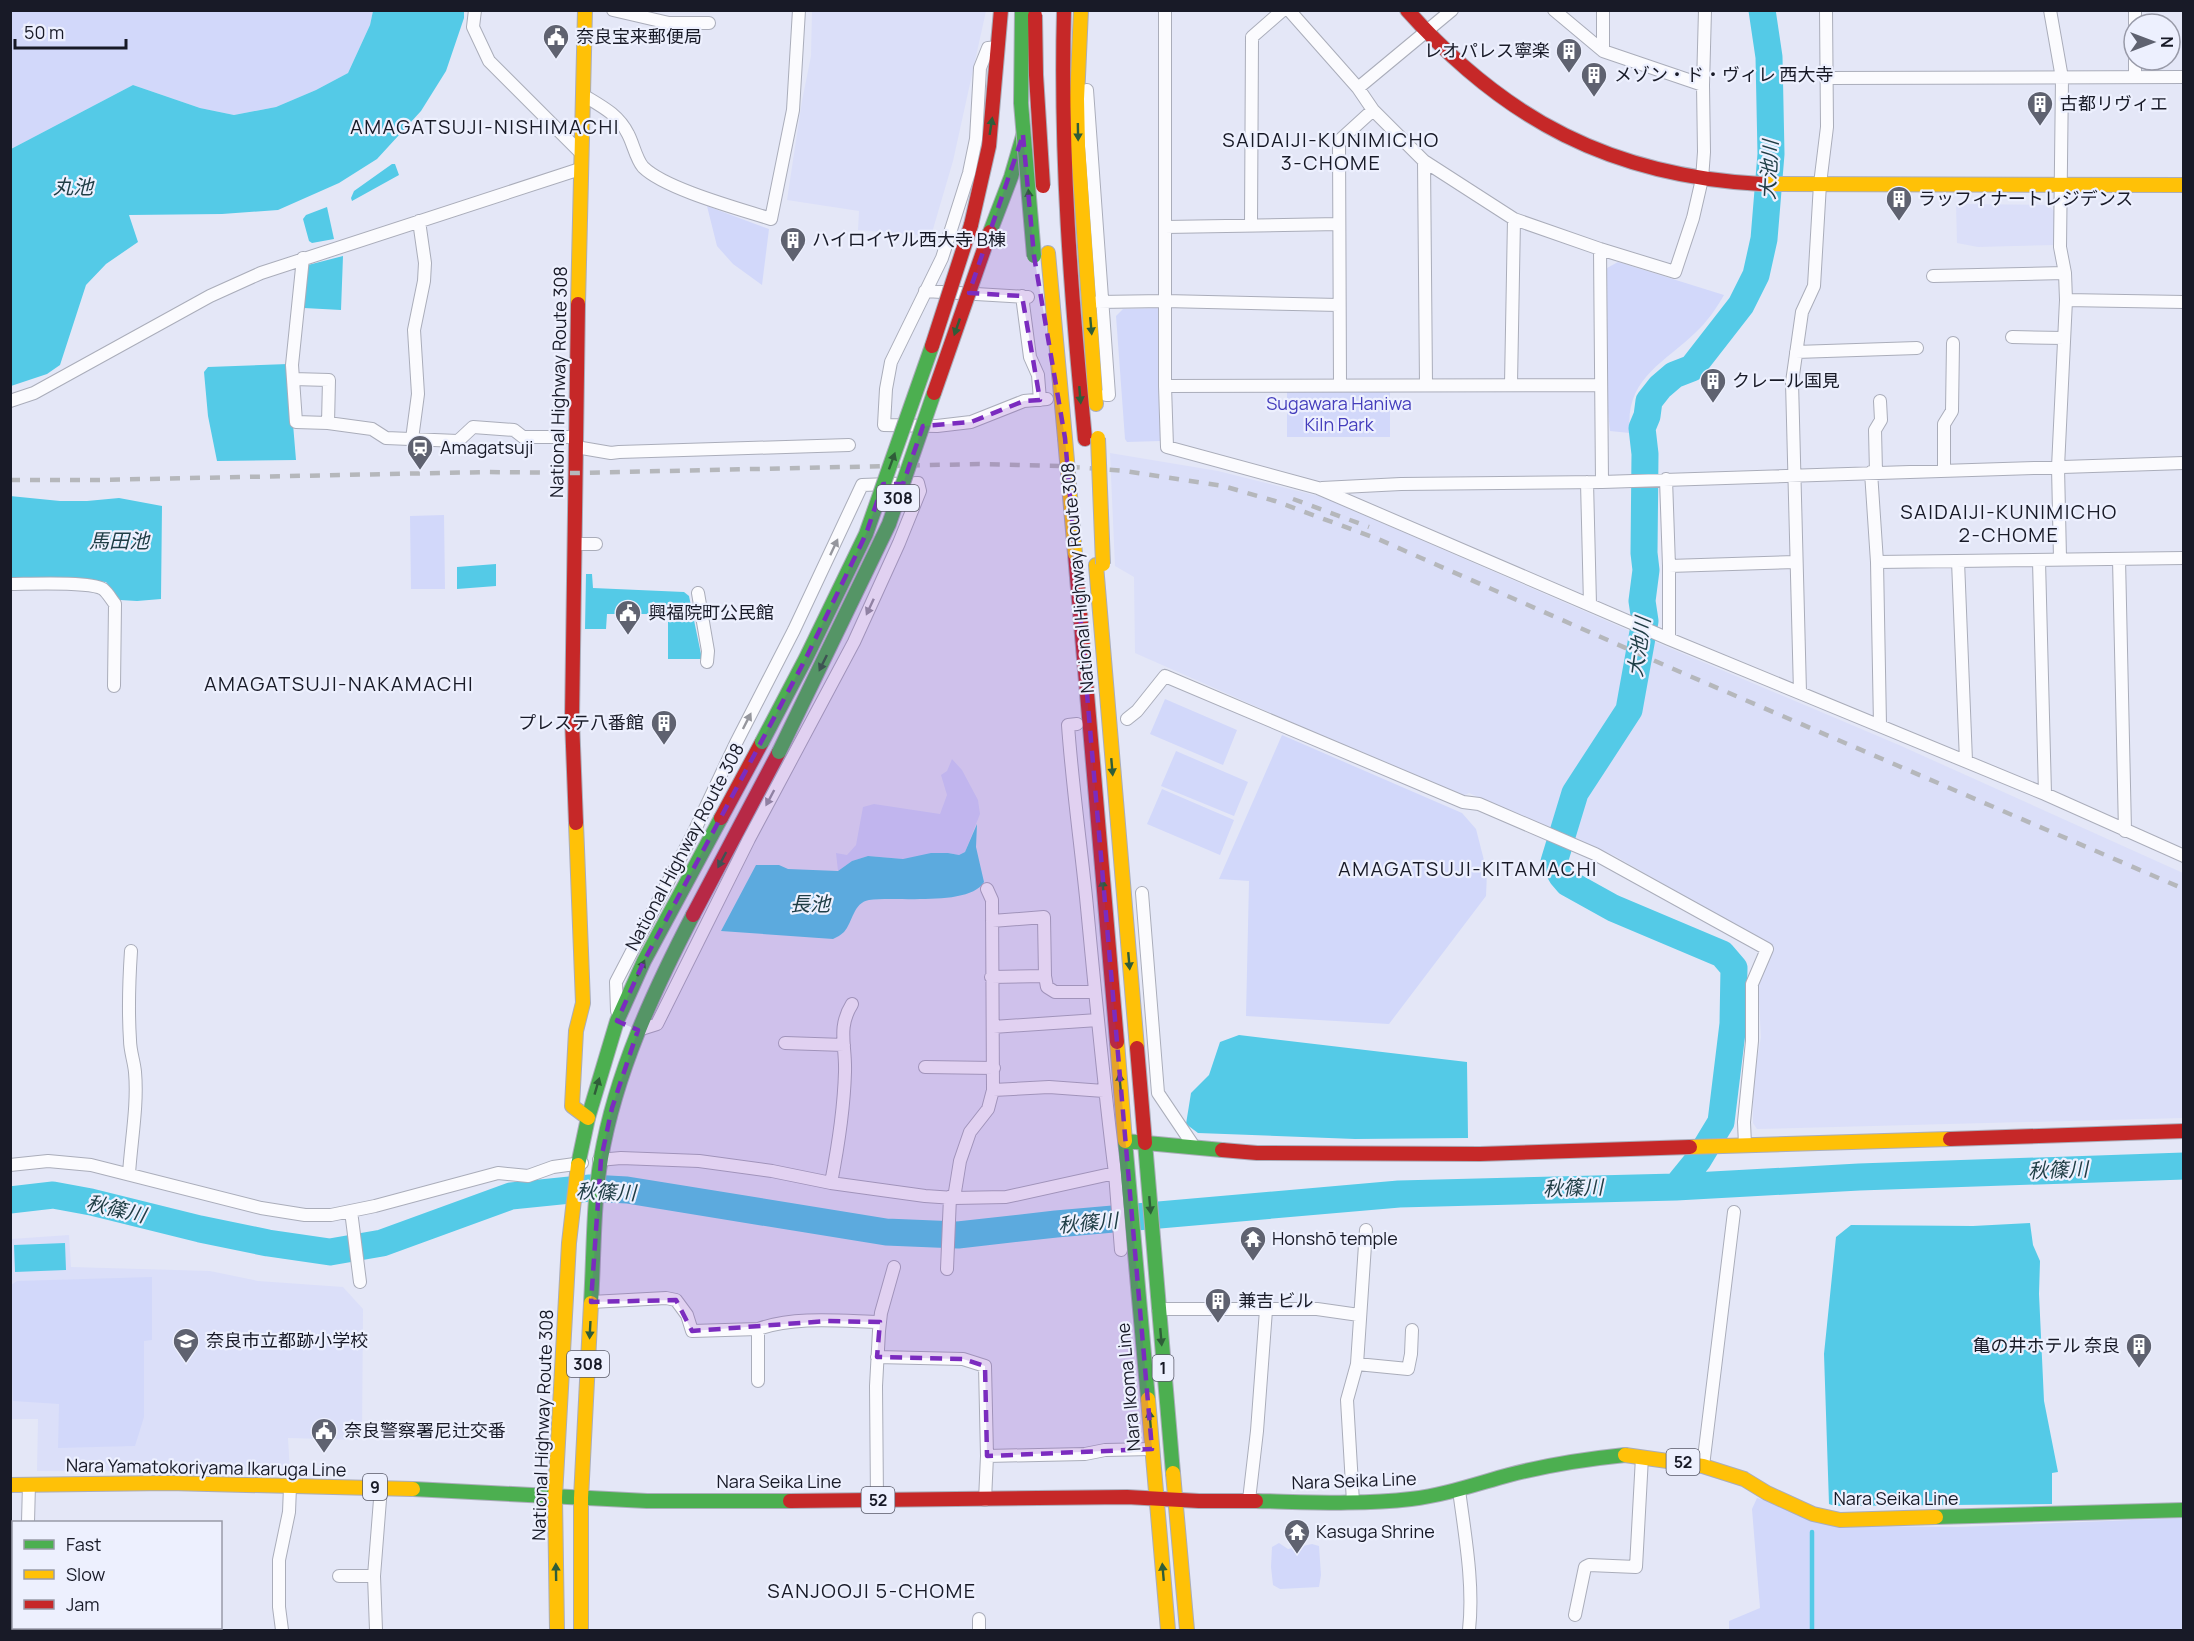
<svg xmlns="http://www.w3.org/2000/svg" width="2194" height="1641" font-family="Manrope,'Noto Sans JP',sans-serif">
  <rect width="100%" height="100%" fill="#e4e7f7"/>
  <!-- built -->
  <path fill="#dbdff9" d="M812,11H986L953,161L931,236L858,230L859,211L787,200L802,101L811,56Z
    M1956,204L2048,205L2056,213V245L1978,247L1957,243Z
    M1110,453L1218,471L1322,497L1646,638L1899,745L2183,873V1118L1757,1129L1753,1123V1084L1761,1037L1758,985L1774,948L1615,856L1469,793L1461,797L1135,653L1134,577L1115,566Z
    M69,1235L71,1267L210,1271L258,1281L343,1287L363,1309L362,1438L360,1440L288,1438L290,1472L37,1471L38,1419H11V1239Z"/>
  <!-- green -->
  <path fill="#d2d8fa" d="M11,11H373L370,25L348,73L316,90L276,107L234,115L200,108L133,85L11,149Z
    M707,206L769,229L762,285L733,264L717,246Z
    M1618,262L1724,295C1716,309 1707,322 1695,333C1663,364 1624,379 1630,433L1610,431L1608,411L1607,268Z
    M1160,308V441L1127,442L1125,439L1116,316L1123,309Z
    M1287,392H1390V437H1287Z
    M444,515L445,589H411L410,516Z
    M1165,699L1237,730L1223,765L1150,734Z
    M1282,735L1462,813L1476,829L1487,872L1486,896L1389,1024L1246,1016L1249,881L1219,879Z
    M1176,751L1248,782L1234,816L1161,786Z
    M952,759L962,770L978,800L980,814L965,852L959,855L948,853L903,859L868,856L852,861L838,871L836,853L847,855L856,845L863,807L874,804L940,814L947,795L941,775L947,771Z
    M1162,789L1234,820L1220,855L1147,824Z
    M152,1277V1340L144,1341V1417L135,1446L58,1448L59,1404L13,1401L12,1376L10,1375L11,1285L17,1281Z
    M1757,1498L1856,1526L1958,1527L2183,1518V1630H1729V1621L1760,1608L1752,1509Z
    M1279,1543L1288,1549L1312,1544L1319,1546L1321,1575L1319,1587L1280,1589L1273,1585L1271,1567L1272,1547Z"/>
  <!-- water -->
  <path fill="#54cae7" d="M373,11H464V18L446,71L421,111L377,159L339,183L278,210L222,214L129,215L138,242L106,264L86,285L60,365L47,374L11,386V149L133,85L200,108L234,115L276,107L316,90L348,73L370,25Z
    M392,164H395L399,175L352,201L351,198L354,191Z
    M327,207L334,239L312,243L309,241L303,219L306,215Z
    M343,256L341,310L304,308L308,265Z
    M288,364L296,460L217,461L208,416L204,372L208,367Z
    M10,496L60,501H87L119,498L162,506L161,599L137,601L120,600L106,582L51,578H11Z
    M496,564V586L457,589V567Z
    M586,574H592L593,588L684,592L689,596L702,659H668V614H607L606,629H585Z
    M977,824L976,847L984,882C969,907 896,896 869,900C853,903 853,922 844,932C841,935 837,937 833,939L721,931L756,865H779L788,869L838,871L852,861L868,856L903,859L931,853H948L959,855L965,852Z
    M1239,1035L1467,1062L1468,1138L1355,1139L1198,1133L1186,1124L1191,1093L1209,1075L1220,1042Z
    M2030,1223L2033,1245L2040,1261L2039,1294L2044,1401L2058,1472L2052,1473V1504L1835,1506L1829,1504L1824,1354L1836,1237L1851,1225L1973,1226Z
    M65,1243L66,1270L15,1272L14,1245Z"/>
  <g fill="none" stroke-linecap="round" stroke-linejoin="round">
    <!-- stream -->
    <path stroke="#54cae7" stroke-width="4.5" d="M1812,1532V1630"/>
    <!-- river -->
    <path stroke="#54cae7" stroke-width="27" d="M1676,1187L1698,1160L1721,1122L1733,1024L1734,968L1722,954L1613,908L1568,883L1562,876L1554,862L1575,793L1629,710L1645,621L1642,601L1646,570L1644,553L1645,454L1642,428L1647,416L1649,401L1660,387L1674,375L1692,368L1741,305L1756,275L1764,239L1771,154L1769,57L1762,10
      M10,1200L53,1195L91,1202L200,1229L268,1243L330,1252L382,1243L511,1196L590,1188L627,1190L886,1232L958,1235L1056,1224L1399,1194L1676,1187L1859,1177L2184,1166"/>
    <!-- street casing -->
    <g stroke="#aaadba" stroke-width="14">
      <path id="street" d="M475,10L473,27L489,61L581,153
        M613,10L669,23H709
        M1165,10V386L1167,447L1318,488L1669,639L2045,794L2184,856
        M1289,10L1358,88L1373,110L1424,161L1514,219L1600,249L1675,272L1693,218L1702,179L1704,152L1703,85L1705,10
        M1554,10L1603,51L1703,85
        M1603,10V51
        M2050,10L2062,78L2060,247L2065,273L2066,300L2058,467L2060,558
        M2135,24V10
        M998,47L988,48L980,68L976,139L969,173L942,258L891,362L886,389L884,425L937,426L971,422L1024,401L1047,399
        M2135,77V60
        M1827,78L2184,77
        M1358,88L1452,10
        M1087,90L1109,395H1106
        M583,95C601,106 618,114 628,134C633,143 636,159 643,167C665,189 740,209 771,219L793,110L799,10
        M1424,161L1426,384
        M1251,225L1252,37L1283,10
        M1165,227L1339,224
        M1600,249L1602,482
        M303,258L292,365L296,422L328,423L372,429L386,438L458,441L473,427L514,430L523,437H576
        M1933,276L2065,273
        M925,291L1028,297
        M1022,296L1030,357L1038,375L1040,400
        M2066,300L2184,302
        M1098,302L1165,301L1339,305
        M2012,337L2064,338
        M1796,352L1917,348
        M293,379L329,380L328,423
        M1511,384L1514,219
        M1340,385L1339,141L1373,110
        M1165,386L1600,385
        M10,401L34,393L210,296L261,273L580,169
        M412,439L418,394L414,330L424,281L425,263L419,221
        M576,447L611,453L619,452L849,445
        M1944,471V424L1952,411L1953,343
        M1871,472L1877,562L1880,725
        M1876,472L1875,430L1881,420L1880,401
        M1666,479L1669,566V639
        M1587,482L1590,604
        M1322,488L1401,484L1602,482L2184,463
        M574,544H596
        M2119,559L2125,831
        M1958,561L1966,761
        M2039,561L2045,794
        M1877,562L2184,558
        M1669,566L1796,562
        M10,584C29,584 89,581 103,589C108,593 111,599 115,604L114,686
        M698,593L708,651L707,662
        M1800,692L1792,382L1802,312L1814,286L1820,184L1827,127L1826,10
        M1127,719L1137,711L1165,676L1463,802L1479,804L1595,854L1767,949L1752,984V1041L1744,1122L1745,1145
        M1077,724L1068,725C1072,782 1080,839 1086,897C1095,989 1103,1081 1115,1173
        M1142,893L1158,1093L1195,1148
        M1045,976L1047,987L1055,992H1095
        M991,977L1045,976L1044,917L992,921
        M617,1011L616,982L693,834L736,743L794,630L862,485L918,483L920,491L899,543L854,642L749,839L657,1024L638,1030
        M993,1027L1098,1020
        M785,1043L844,1045
        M925,1067L994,1068
        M993,1090L1049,1087L1104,1091
        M599,1160L621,1158L699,1161L772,1171L831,1183L925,1196L954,1198L1006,1197L1115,1173L1121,1250
        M10,1165L48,1161L91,1165L261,1208L305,1215H331L375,1206L498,1173L528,1176L553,1167L582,1163
        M129,1174C131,1141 138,1105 135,1072C134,1061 130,1051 130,1040C128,1010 129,981 131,951
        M831,1183C838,1147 844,1109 845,1072C846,1045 837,1028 852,1004
        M954,1198L960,1161L970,1132L988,1109L993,1090L992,900L987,889
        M351,1211L360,1282
        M947,1269L950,1197
        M591,1302L666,1298L676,1300L687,1315L692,1331L758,1329V1381
        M1158,1309H1317L1359,1315
        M758,1329C796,1316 840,1321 880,1322
        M877,1357L963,1359L985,1366L987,1456L985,1500
        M1357,1364L1408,1369L1411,1354L1412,1330
        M987,1456L1085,1454L1105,1450L1152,1449
        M1703,1466L1734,1212
        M1459,1490C1465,1536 1474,1584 1469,1630
        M877,1500L876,1386L879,1331L881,1313L894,1267
        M1249,1500L1257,1431L1266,1310
        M1353,1502L1347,1400L1357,1364L1366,1230
        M28,1522L29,1484
        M339,1576H374
        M1575,1615L1585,1567L1589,1565L1636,1567L1642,1457
        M26,1630V1628
        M282,1630L279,1607V1560L289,1512L290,1487
        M376,1630L374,1576L381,1487
        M979,1630V1619"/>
    </g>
    <!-- fast casing -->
    <g stroke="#aaadba" stroke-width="16">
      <path id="fast" d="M990,232L1011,177L1023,136
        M1145,1143L1173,1473
        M578,1165L588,1118L617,1021L644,961L721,818
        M591,1303C594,1255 593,1205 601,1158C616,1072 653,992 693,915
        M1148,1399L1125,1141L1222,1150
        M413,1489L647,1501H790
        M1256,1501C1307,1502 1360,1505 1411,1499C1445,1495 1476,1484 1509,1475C1547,1465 1586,1459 1625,1455
        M1936,1517L2184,1510"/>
    </g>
    <!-- slow casing -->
    <g stroke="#aaadba" stroke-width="16">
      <path id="slow" d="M1081,10L1077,99L1078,147L1096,404
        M1761,184L2184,185
        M1048,253L1065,438
        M578,304L585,10
        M1096,565L1137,1048
        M576,823L583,1003L576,1031L572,1106L588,1118
        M1117,1042L1125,1141
        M1690,1147L1950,1139
        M1148,1399L1168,1630
        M1625,1455L1703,1466L1744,1479L1767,1493L1813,1514L1840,1520L1936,1517
        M1173,1473L1187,1630
        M10,1485L169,1483L413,1489
        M557,1630L555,1497L569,1243L578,1165
        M581,1630V1498L591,1303"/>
    </g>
    <!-- jam casing -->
    <g stroke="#aaadba" stroke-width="16">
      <path id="jam" d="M1064,10C1060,154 1071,296 1085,439
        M1407,10C1505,120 1612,176 1761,184
        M971,225L989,146L1001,10
        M1075,554L1117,1042
        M721,818L762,742
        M576,823L572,720L578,304
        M693,915L779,752
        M1137,1048L1145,1143
        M1950,1139L2184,1131
        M1222,1150L1257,1153L1480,1154L1690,1147
        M790,1501L1127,1497L1199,1501H1256"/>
    </g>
    <!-- street -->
    <use href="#street" stroke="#fbfbfe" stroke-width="12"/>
    <!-- fast -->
    <use href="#fast" stroke="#4caf50" stroke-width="14"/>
    <!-- slow -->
    <use href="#slow" stroke="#ffc107" stroke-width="14"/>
    <!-- jam -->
    <use href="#jam" stroke="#c62828" stroke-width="14"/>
    <!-- rail -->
    <path stroke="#b5b7bb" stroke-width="4.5" stroke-dasharray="10 10" stroke-linecap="butt" d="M10,480H95L489,472L575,473L979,464L1059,466L1125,471L1223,486L1275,501L1378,539L1678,671L2184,889
      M1293,499L1369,527"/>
    <!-- fast-bridge casing -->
    <g stroke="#aaadba" stroke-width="16" stroke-linecap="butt">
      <path id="fast-bridge" d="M1022,10L1021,103L1034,256
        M762,742L806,658L866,534L932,346
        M779,752L889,524L934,393"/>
    </g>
    <!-- slow-bridge casing -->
    <g stroke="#aaadba" stroke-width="16" stroke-linecap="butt">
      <path id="slow-bridge" d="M1065,438L1075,554
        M1098,438L1103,564"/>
    </g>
    <!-- jam-bridge casing -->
    <g stroke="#aaadba" stroke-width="16" stroke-linecap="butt">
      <path id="jam-bridge" d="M1035,15L1036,75L1043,186
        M932,346L971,225
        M934,393L990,232"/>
    </g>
    <!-- fast-bridge -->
    <use href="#fast-bridge" stroke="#4caf50" stroke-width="14"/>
    <!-- slow-bridge -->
    <use href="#slow-bridge" stroke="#ffc107" stroke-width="14"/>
    <!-- jam-bridge -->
    <use href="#jam-bridge" stroke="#c62828" stroke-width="14"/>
  </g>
  <!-- one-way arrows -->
  <defs><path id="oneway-solid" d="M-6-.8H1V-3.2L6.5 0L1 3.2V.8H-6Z" transform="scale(1.5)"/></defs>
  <g fill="#2f5d39">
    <use href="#oneway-solid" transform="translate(991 126) rotate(-81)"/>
    <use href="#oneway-solid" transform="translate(1078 132) rotate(89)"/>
    <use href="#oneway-solid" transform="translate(1029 198) rotate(-95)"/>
    <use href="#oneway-solid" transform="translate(1091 326) rotate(85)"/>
    <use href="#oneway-solid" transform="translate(957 327) rotate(109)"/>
    <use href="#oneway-solid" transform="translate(1080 395) rotate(85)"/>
    <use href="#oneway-solid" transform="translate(892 461) rotate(-70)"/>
    <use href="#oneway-solid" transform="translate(823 663) rotate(116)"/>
    <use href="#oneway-solid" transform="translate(1112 767) rotate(85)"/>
    <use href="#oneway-solid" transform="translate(722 860) rotate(118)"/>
    <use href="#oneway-solid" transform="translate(1103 888) rotate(-95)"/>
    <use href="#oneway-solid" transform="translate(1129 961) rotate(85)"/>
    <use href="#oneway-solid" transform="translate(641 968) rotate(-65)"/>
    <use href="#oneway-solid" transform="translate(1120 1082) rotate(-95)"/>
    <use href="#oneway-solid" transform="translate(597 1086) rotate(-74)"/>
    <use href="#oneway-solid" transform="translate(1150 1205) rotate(85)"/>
    <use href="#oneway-solid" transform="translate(590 1330) rotate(93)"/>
    <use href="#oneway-solid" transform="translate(1161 1337) rotate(85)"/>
    <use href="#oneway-solid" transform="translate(1150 1419) rotate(-95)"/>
    <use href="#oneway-solid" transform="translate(556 1572) rotate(-91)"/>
    <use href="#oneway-solid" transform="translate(1163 1572) rotate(-95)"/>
  </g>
  <g fill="#95969d">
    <use href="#oneway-solid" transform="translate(834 547) rotate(-65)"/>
    <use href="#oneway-solid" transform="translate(870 607) rotate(115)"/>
    <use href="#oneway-solid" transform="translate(747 721) rotate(-63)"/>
    <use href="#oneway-solid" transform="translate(770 798) rotate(118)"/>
  </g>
  <!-- marked area -->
  <path fill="#7b2cbf" fill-opacity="0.2" stroke="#7b2cbf" stroke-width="4.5" stroke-dasharray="12 8" stroke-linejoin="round" d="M1023,135L1034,256L1065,438L1152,1449L987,1456L985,1366L963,1359L877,1357L880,1322L827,1321L692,1331L676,1300L591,1302L601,1159L612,1108L638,1030L617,1021L644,961L806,658L866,534L883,484H903L923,426L971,422L1024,401L1040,400L1022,296L969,293Z"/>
  <!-- icons -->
  <defs>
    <g id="civic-pin" transform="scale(1.35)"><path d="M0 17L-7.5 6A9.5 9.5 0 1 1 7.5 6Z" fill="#5f6270" stroke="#edf0fe"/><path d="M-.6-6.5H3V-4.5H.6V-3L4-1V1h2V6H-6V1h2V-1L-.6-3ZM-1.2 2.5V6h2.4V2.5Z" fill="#fff"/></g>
    <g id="building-pin" transform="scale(1.35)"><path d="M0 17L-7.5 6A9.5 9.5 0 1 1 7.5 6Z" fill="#5f6270" stroke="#edf0fe"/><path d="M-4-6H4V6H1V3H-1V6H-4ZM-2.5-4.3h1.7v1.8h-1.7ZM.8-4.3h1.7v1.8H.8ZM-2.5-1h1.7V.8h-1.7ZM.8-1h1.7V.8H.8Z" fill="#fff"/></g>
    <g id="station-pin" transform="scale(1.35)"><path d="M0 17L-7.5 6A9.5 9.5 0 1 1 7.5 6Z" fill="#5f6270" stroke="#edf0fe"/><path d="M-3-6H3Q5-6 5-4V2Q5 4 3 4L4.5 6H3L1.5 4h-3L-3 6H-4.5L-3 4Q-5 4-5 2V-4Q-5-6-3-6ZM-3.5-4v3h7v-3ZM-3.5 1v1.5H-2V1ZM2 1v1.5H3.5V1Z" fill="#fff"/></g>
    <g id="temple-pin" transform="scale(1.35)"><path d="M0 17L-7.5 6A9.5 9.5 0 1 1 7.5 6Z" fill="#5f6270" stroke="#edf0fe"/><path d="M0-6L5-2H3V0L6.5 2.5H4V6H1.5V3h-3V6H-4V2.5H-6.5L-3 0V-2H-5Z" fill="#fff"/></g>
    <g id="school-pin" transform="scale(1.35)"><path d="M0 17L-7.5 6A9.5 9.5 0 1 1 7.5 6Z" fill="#5f6270" stroke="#edf0fe"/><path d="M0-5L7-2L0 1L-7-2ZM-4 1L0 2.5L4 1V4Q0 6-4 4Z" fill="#fff"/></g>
  </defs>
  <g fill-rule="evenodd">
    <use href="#civic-pin" x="556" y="37"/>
    <use href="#building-pin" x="1569" y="51"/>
    <use href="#building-pin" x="1594" y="75"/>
    <use href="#building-pin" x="2040" y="104"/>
    <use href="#building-pin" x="1899" y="199"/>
    <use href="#building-pin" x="793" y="240"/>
    <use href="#building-pin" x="1713" y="381"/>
    <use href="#station-pin" x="420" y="448"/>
    <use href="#civic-pin" x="628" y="613"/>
    <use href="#building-pin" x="664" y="723"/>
    <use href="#temple-pin" x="1253" y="1239"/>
    <use href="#building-pin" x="1218" y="1301"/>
    <use href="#school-pin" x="186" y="1341"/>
    <use href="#building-pin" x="2139" y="1346"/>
    <use href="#civic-pin" x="324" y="1431"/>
    <use href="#temple-pin" x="1297" y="1532"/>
  </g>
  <g text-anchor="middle" stroke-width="4.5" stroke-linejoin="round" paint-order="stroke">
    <!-- shield labels -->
    <g fill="#edf0fe" stroke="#585a68" stroke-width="1.5">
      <rect x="877" y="485" width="42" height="26" rx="4.5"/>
      <rect x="567" y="1351" width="42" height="26" rx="4.5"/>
      <rect x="1152.5" y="1355" width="21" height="26" rx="4.5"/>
      <rect x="1666.5" y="1449" width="33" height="26" rx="4.5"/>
      <rect x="363" y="1474" width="24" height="26" rx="4.5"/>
      <rect x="861.5" y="1487" width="33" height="26" rx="4.5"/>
    </g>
    <g font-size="16" font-weight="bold" fill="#181a27">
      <text x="898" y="504">308</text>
      <text x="588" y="1370">308</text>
      <text x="1163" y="1374">1</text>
      <text x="1683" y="1468">52</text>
      <text x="375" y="1493">9</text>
      <text x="878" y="1506">52</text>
    </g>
    <!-- poi labels -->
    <g font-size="18" fill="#181a27" stroke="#edf0fe" text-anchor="start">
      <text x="576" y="43">奈良宝来郵便局</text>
      <text x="1550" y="57" text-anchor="end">レオパレス寧楽</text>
      <text x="1614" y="81">メゾン・ド・ヴィレ 西大寺</text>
      <text x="2060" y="110">古都リヴィエ</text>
      <text x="1918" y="205">ラッフィナートレジデンス</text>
      <text x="812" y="246">ハイロイヤル西大寺 B棟</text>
      <text x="1732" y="387">クレール国見</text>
      <text x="440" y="454">Amagatsuji</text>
      <text x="648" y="619">興福院町公民館</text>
      <text x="644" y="729" text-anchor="end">プレステ八番館</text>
      <text x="1272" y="1245">Honshō temple</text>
      <text x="1238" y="1307">兼吉 ビル</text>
      <text x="206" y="1347">奈良市立都跡小学校</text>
      <text x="2120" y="1352" text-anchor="end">亀の井ホテル 奈良</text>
      <text x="344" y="1437">奈良警察署尼辻交番</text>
      <text x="1316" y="1538">Kasuga Shrine</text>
    </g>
    <!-- street labels -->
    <g font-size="18" fill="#181a27" stroke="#edf0fe">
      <text transform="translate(559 382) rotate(-89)" y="6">National Highway Route 308</text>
      <text transform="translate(1078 578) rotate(-95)" y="6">National Highway Route 308</text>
      <text transform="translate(685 847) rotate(-62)" y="6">National Highway Route 308</text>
      <text transform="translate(1129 1387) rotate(-95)" y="6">Nara Ikoma Line</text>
      <text transform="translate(543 1425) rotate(-88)" y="6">National Highway Route 308</text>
      <text transform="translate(206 1468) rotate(1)" y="6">Nara Yamatokoriyama Ikaruga Line</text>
      <text transform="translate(1354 1481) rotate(-2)" y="6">Nara Seika Line</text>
      <text x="779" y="1488">Nara Seika Line</text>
      <text x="1896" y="1505">Nara Seika Line</text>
    </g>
    <!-- park labels -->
    <g font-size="18" fill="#443dbc" stroke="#edf0fe">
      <text x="1339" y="410">Sugawara Haniwa<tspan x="1339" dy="21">Kiln Park</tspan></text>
    </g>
    <!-- neighbourhood labels -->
    <g font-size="20" letter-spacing="1.5" fill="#181a27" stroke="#edf0fe">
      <text x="485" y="134">AMAGATSUJI-NISHIMACHI</text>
      <text x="1331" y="147">SAIDAIJI-KUNIMICHO<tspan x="1331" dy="23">3-CHOME</tspan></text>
      <text x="2009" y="519">SAIDAIJI-KUNIMICHO<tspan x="2009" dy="23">2-CHOME</tspan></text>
      <text x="339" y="691">AMAGATSUJI-NAKAMACHI</text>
      <text x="1468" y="876">AMAGATSUJI-KITAMACHI</text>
      <text x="872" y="1598">SANJOOJI 5-CHOME</text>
    </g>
    <!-- water labels -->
    <g font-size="20" font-style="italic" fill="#203e46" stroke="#edf0fe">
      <text transform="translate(1769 170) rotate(-87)" y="7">大池川</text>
      <text x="73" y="194">丸池</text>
      <text x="119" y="548">馬田池</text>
      <text transform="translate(1639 647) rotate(-82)" y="7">大池川</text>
      <text x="810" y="911">長池</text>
      <text transform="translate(2058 1170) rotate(-2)" y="7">秋篠川</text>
      <text transform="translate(1573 1188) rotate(-2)" y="7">秋篠川</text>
      <text transform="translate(606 1192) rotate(2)" y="7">秋篠川</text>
      <text transform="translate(116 1209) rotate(13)" y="7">秋篠川</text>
      <text transform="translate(1088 1223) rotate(-5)" y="7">秋篠川</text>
    </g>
  </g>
  <!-- border -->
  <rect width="2194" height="1641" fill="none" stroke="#181a27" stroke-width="24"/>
  <!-- legend -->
  <rect x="12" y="1521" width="210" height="108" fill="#edf0fe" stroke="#989aa8" stroke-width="1.5"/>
  <rect x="24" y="1540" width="30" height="9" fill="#4caf50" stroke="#989aa8" stroke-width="1.5"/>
  <text x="66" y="1551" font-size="18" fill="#181a27">Fast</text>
  <rect x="24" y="1570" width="30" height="9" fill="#ffc107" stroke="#989aa8" stroke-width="1.5"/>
  <text x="66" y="1581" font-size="18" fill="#181a27">Slow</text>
  <rect x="24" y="1600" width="30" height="9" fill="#c62828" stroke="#989aa8" stroke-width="1.5"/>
  <text x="66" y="1611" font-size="18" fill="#181a27">Jam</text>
  <!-- north arrow -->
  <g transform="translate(2152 42) rotate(90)"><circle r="28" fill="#edf0fe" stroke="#989aa8" stroke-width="1.5"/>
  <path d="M0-4.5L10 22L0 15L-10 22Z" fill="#5f6270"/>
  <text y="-9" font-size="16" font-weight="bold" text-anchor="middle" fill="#181a27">N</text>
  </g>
  <!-- scale -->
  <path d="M15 39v9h111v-9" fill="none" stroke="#181a27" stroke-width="3"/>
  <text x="24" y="39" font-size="18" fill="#181a27" stroke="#edf0fe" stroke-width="4.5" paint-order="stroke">50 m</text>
</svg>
